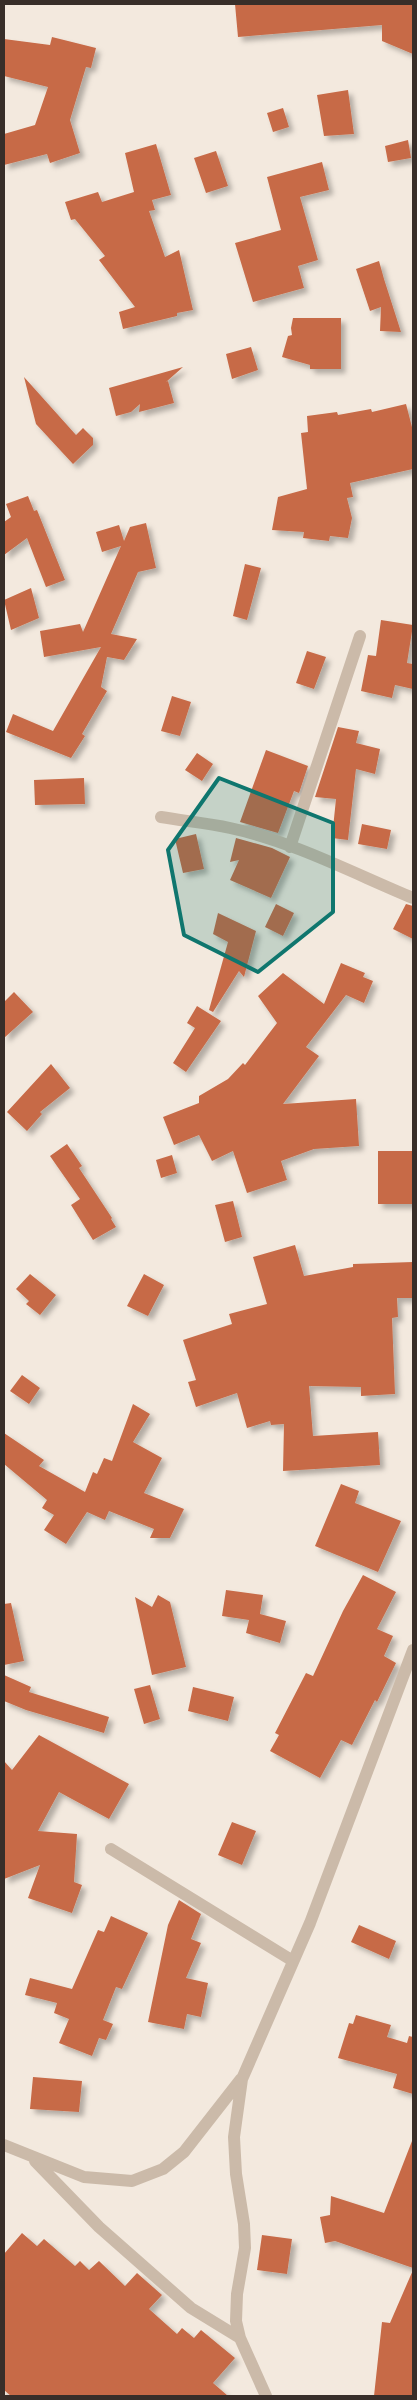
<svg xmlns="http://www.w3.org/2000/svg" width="417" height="2400" font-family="'Source Sans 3',sans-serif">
  <defs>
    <filter id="shadow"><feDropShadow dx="4.5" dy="4.5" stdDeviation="2.5" flood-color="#0004"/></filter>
  </defs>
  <rect width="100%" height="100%" fill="#f3e9de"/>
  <!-- building -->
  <path fill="#c76a47" filter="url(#shadow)" d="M235,4H413V54L382,41V25L238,37Z
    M52,37L96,48L91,68L86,67L70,120L80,153L50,163L47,154L4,165V134L35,125L48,87L4,76V39L50,45Z
    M348,90L354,134L324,136L317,95Z
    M283,108L289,127L273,132L267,113Z
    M408,140L411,158L388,162L385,146Z
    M156,144L171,195L152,200L155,210L149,211L165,257L179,250L193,310L177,313V316L123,329L119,312L135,307L99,260L105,256L75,219L71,220L65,202L98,192L102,202L134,192L125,153Z
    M216,151L228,186L206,193L194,158Z
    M322,162L329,190L300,197L318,260L298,266L304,288L253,302L235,243L281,230L267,177Z
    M379,261L384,279L401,332L380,331L381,307L370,311L356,269Z
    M293,318H341V369H310V365L282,357L288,336L292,335L291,328Z
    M251,347L258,370L232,379L226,354Z
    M183,367L166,382L168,381L174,403L139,412L140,404L131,412L116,416L109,388Z
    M24,377L76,435L83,428L93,438V445L73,464L36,424Z
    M406,404L413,431V469L350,483L353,497L347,498L352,518L348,538L330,536L329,541L303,538L304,532L272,530L278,497L307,489L301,433L308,432L307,416L337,412L338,415L371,409L372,412Z
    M28,496L34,511L37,510L65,580L46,587L27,538L4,555V522L11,517L6,504Z
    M146,523L156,568L138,572L111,634L137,639L124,660L107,657L101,687L107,691L82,734L85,736L71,758L6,732L13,714L53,731L101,647L44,657L40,631L80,624L83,632L121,546L102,552L96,532L119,525L124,541L130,527Z
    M245,564L261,568L247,620L233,616Z
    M31,588L39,618L11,630L4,600Z
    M381,620L413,625L407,663L413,664V689L395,685L392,698L361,691L368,655L376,656Z
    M307,651L326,657L314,689L296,683Z
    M172,696L191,702L180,736L161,731Z
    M338,727L359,731L356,743L380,749L375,774L356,769L348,840L332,838L336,799L315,797Z
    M266,750L308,766L299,793L294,791L278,833L240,822Z
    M197,753L213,764L202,781L185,770Z
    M84,778L85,804L35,805L34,780Z
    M362,824L391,830L387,849L358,844Z
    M196,834L204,869L183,873L175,839Z
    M236,838L272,848L290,857L271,898L230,880L239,860L230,862Z
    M276,904L294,913L283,936L265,927Z
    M406,904L413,906V939L393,929Z
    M218,913L256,931L244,977L239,971L213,1012L209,1010L228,942L213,934Z
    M341,963L365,973L363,977L373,981L364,1003L346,995L306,1047L319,1056L283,1104L356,1099L359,1146L314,1149L281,1161L287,1180L247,1193L233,1151L212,1161L199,1135L174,1145L163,1117L199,1103V1096L228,1079L243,1063L245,1065L277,1023L258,996L283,973L324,1004Z
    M14,992L33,1012L4,1038V1002Z
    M197,1006L221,1021L186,1072L173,1063L195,1028L187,1023Z
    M51,1064L70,1088L40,1112L42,1114L27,1131L7,1112Z
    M67,1144L82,1166L79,1168L112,1218L111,1219L116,1227L93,1240L71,1205L80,1199L50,1156Z
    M378,1151H413V1204H378Z
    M172,1155L177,1173L161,1178L156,1160Z
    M233,1201L242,1237L225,1242L215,1205Z
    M295,1245L304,1276L353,1267V1264L413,1262V1298H397L398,1317L392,1318L395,1394L361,1396V1387L309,1386L313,1436L378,1432L380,1465L283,1471L284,1424L271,1425L270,1421L247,1428L237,1393L196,1407L188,1382L196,1380L183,1340L232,1324L229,1314L267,1304L253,1257Z
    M30,1274L56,1295L40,1315L26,1304L29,1301L16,1289Z
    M144,1274L164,1285L148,1316L127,1306Z
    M22,1375L40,1388L29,1404L10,1391Z
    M133,1404L150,1414L133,1442L162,1458L144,1493L184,1509L170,1538H150L154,1529L109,1511L105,1520L87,1512L66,1544L44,1530L54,1515L42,1508L47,1500L4,1464V1433L44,1460L39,1466L85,1492L93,1472L97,1474L104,1458L112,1461Z
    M341,1484L359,1491L355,1503L401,1521L378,1572L315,1546Z
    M363,1575L396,1592L377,1629L393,1636L384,1656L396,1663L377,1702L375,1700L352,1745L341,1740L320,1778L270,1751L279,1735L275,1733L306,1673L313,1676L343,1611Z
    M226,1590L263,1595L260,1614L286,1621L280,1643L246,1633L249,1620L222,1616Z
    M158,1595L170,1602L186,1667L152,1675L135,1597L152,1607Z
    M11,1603L24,1661L4,1665V1604Z
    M4,1675L31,1687L29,1692L109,1717L104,1733L26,1710L4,1701Z
    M150,1685L160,1719L144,1724L134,1689Z
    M193,1687L234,1697L228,1721L188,1711Z
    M39,1735L129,1784L109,1819L59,1792L38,1831L77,1834L74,1882L82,1885L72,1913L28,1898L40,1865L4,1879V1761L12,1770Z
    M232,1822L256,1831L242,1865L218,1855Z
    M179,1900L201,1914L191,1939L201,1943L186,1978L208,1983L201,2017L187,2014L184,2029L148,2022L168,1925Z
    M111,1916L148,1933L122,1989L116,1987L103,2020L113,2024L106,2040L99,2038L92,2056L59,2043L69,2019L54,2013L57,2003L25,1995L30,1978L72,1989L98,1930L104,1932Z
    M359,1925L396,1941L389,1959L351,1942Z
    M356,2015L391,2025L387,2037L407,2043L409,2036L413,2037V2094L393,2088L397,2074L338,2058L349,2023L353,2024Z
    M33,2077L82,2081L79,2112L30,2109Z
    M412,2141L413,2268L335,2241L325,2243L320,2217L330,2215L331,2196L384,2213Z
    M22,2233L37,2246L44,2239L75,2266L80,2261L89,2270L99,2261L125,2286L137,2273L162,2295L149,2309L177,2334L182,2328L194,2338L201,2330L235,2358L213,2383L228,2396H11L4,2390V2254Z
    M262,2235L292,2239L287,2274L257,2270Z
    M413,2270V2396H374L382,2322L390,2323Z"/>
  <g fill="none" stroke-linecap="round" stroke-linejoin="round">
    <!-- minor -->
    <path stroke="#cbbaa9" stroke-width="12" d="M161,817C184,821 207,823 230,828C292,841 355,874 413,898
      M290,847L360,636
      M111,1849L293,1961
      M4,2145L84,2177L132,2181L163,2169L184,2152L241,2079
      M35,2161L99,2227L191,2308L240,2338
      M266,2396L240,2338L236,2321L237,2294L245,2248L244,2224L236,2174L234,2137L242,2079L310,1923L413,1650"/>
  </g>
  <!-- marked area -->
  <path fill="#0f766e" fill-opacity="0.2" stroke="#0f766e" stroke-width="4" stroke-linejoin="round" d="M219,778L333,823V912L258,972L184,935L168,850Z"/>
  <!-- border -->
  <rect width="417" height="2400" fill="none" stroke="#382e29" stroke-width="10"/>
</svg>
